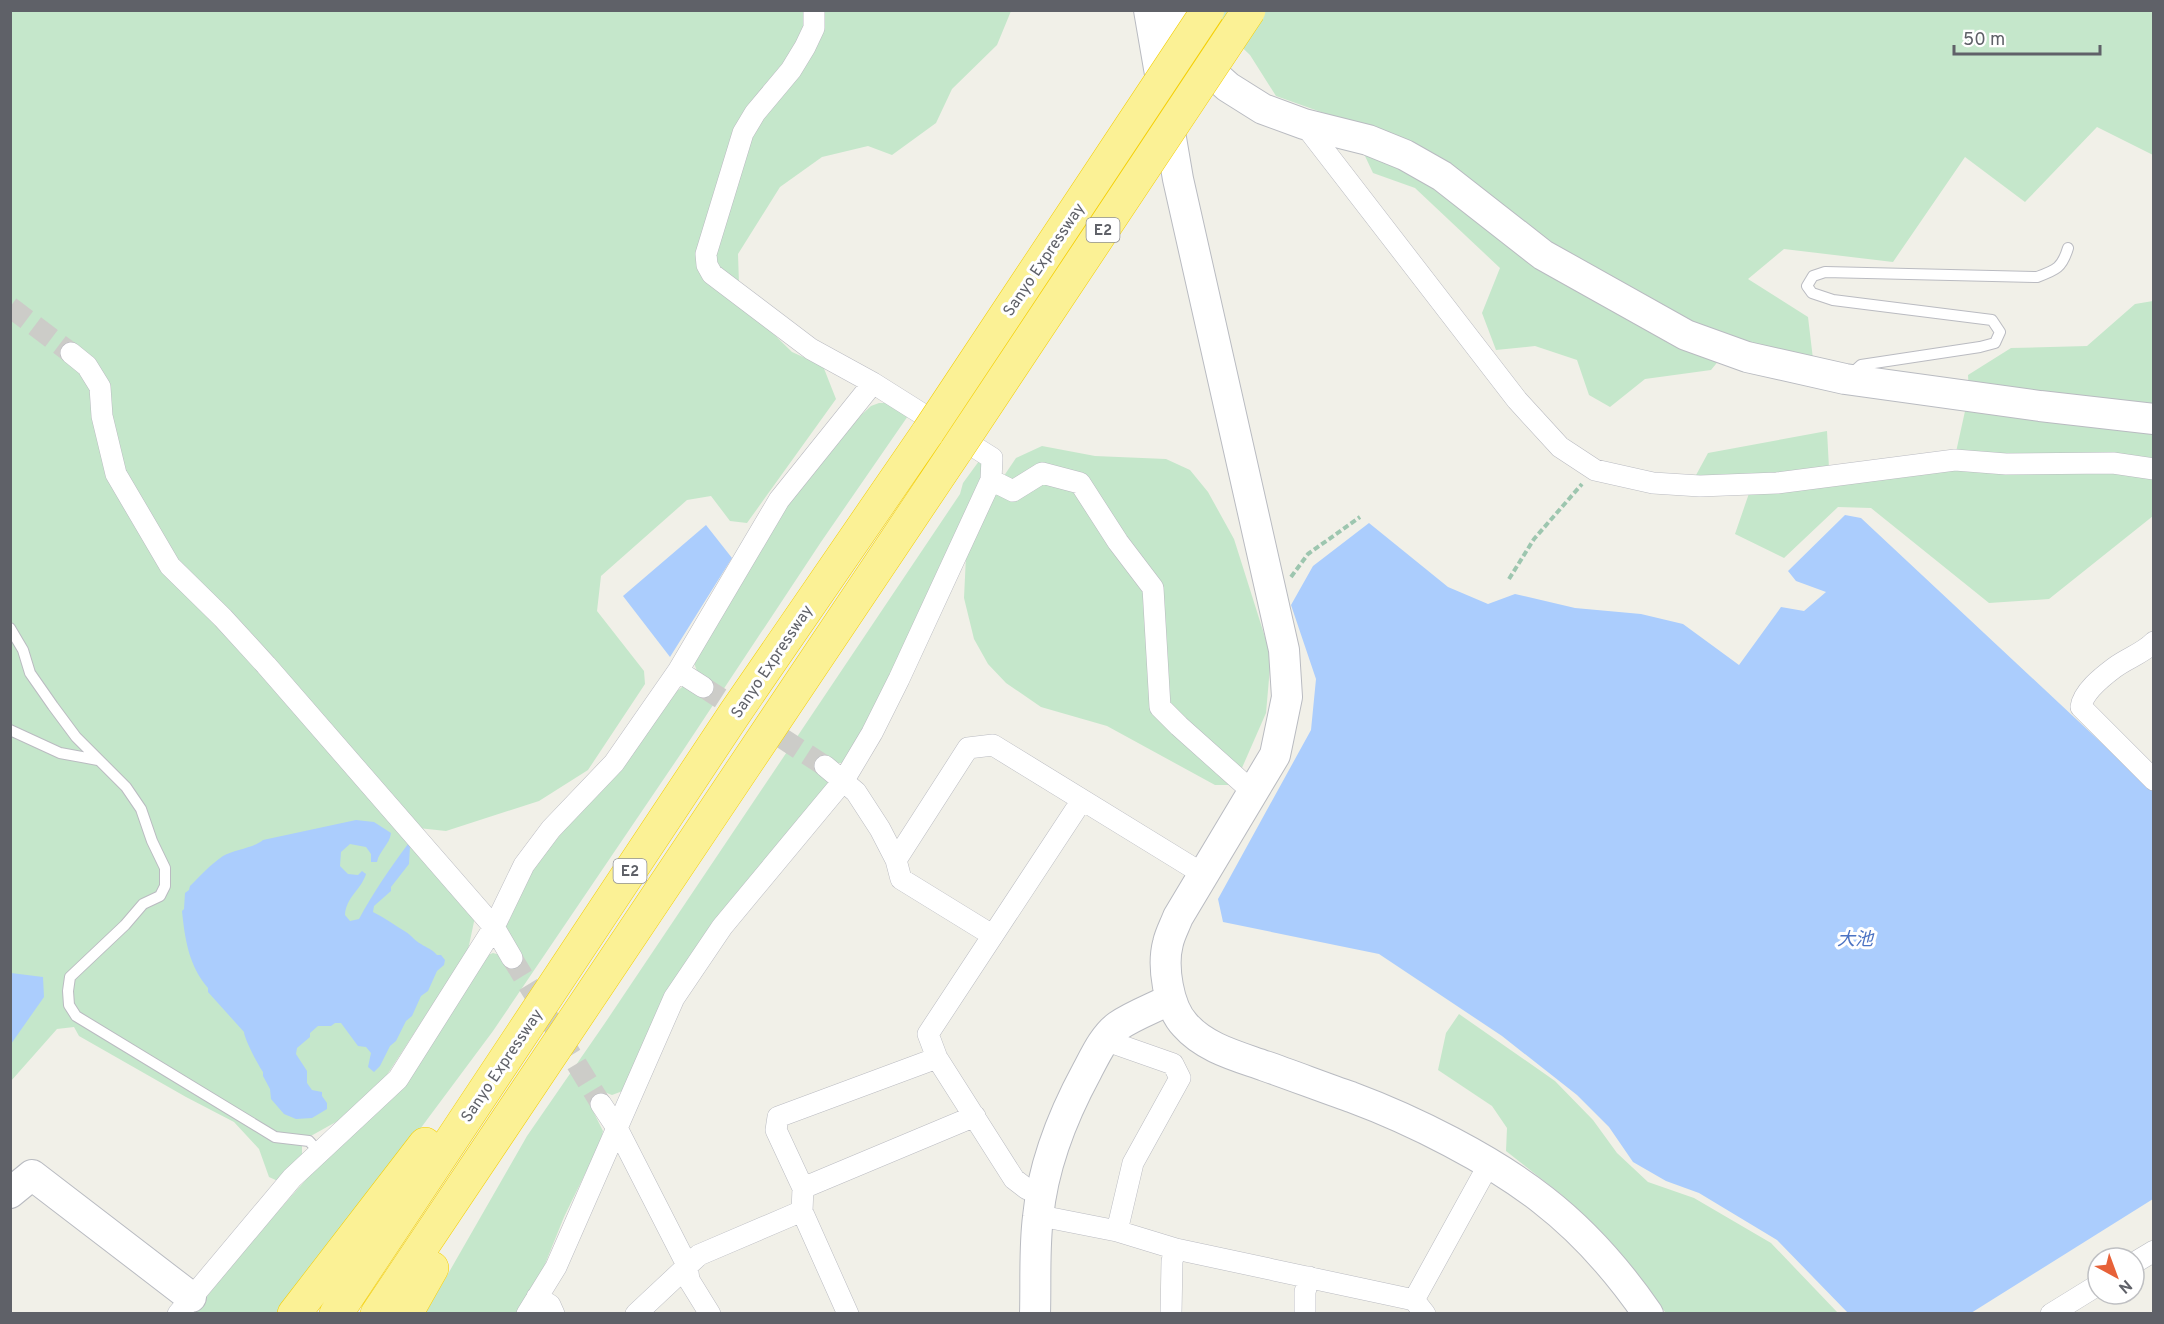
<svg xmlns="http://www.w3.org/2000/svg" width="2164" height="1324" font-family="Overpass,'Noto Sans JP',sans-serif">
  <rect width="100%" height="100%" fill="#f1f0e8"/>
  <!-- green -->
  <path fill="#c5e7cb" d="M11,11H1011L997,45L952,89L936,123L892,155L868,146L822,157L780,187L738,254L739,284L755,316L792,352L823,366L836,399L747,523L730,521L711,496L687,500L601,576L597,611L644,671L645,684L588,770L539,801L446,831L418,828L475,917L468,950L385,1078L352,1113L309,1137L302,1136V1156L280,1182L269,1177L259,1149L234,1122L186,1097L79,1036L74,1027L57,1029L11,1081Z
    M1204,11H2153V155L2097,127L2025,202L1965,157L1893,262L1784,249L1748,279L1808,317L1813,359L1734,342L1711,370L1645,379L1610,407L1589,395L1577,360L1535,346L1496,350L1482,313L1500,268L1415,188L1373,173L1349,122L1276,96L1250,55Z
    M2153,301V516L2049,599L1989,603L1871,508L1838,507L1784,558L1735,534L1755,476L1695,477L1708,453L1827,431L1829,468L1956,452L1969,393L1968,375L2011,348L2087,346L2135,304Z
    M879,403H887L910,413L821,542L682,752L493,1031L394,1164L277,1313L193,1314L243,1251L310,1175L488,955L493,953L500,955L502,924L535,866L676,692L698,674L693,660L793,497L856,420L871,406Z
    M1042,446L1095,456L1166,459L1190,470L1208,492L1234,539L1271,656L1266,713L1238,777L1228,785H1215L1107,726L1041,707L1006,683L988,664L974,639L964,598L966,556L985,504L1016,458Z
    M979,461L985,470L883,696L844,763H837L829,785L782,842L628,1089L612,1095L604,1092L592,1109L603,1131L600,1143L564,1217L539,1279L518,1313L425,1314L527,1136L605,1023L960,494L963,483Z
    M1459,1014L1555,1081L1593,1120L1617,1153L1648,1182L1694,1198L1771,1243L1838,1313H1666L1562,1195L1506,1151L1507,1128L1492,1106L1438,1070L1446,1033Z"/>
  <!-- water -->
  <path fill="#abcdfd" d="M1845,515L1861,518L2153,791V1199L1971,1313H1848L1777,1240L1699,1193L1666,1181L1633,1162L1609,1127L1577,1095L1502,1036L1379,954L1223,922L1218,899L1311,730L1316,679L1291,605L1313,566L1369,523L1448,587L1488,604L1515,594L1575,608L1641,614L1683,624L1739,665L1781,607L1804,611L1826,592L1796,581L1788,571Z
    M706,525L732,558L670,657L623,596Z
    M356,820L374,822L391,833C390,844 379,851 377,862H371V854L366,847L350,844L341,852L340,866L348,874L358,875L362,871L366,874C361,890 346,897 345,915L350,921L359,919C373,893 390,868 408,844L410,846L409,864L391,887V891L374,906L373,912C385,918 396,926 406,932C411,935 415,941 421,944C427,948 432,949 437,955H441L445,960L444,965L437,971L428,991L421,996L412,1016L406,1021L396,1041L390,1046L380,1066L374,1072L368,1067L371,1053L366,1047L358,1046L341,1023H335L331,1026H318L310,1033V1037L297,1048L296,1054L307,1071V1083L312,1090L322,1092V1096L327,1103V1109L312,1118L296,1119L284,1114L271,1099L270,1089L263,1076V1072C259,1067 244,1038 244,1032L208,992V988C189,966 185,940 182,911L184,909L185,893L189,890L190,886C200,876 211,864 223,856C234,850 254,848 263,840Z
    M11,973L43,977L44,997L11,1044Z"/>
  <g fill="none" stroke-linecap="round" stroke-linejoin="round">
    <!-- street-tunnel -->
    <path stroke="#ccccc8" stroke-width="21" stroke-dasharray="21 10" stroke-linecap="butt" d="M10,307L71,353
      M703,687L825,766
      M512,958L601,1104"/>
    <!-- lane casing -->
    <g stroke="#babbc1" stroke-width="12">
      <path id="lane" d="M1850,375L1861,365L1980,347L1995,343L2000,332L1992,320L1833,300L1812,293L1807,286L1813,276L1825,272L2037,277C2056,270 2062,268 2068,248
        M10,628L23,650L30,673L53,706L76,737L126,787L141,809L152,841L165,868V886L160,896L143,904L125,925L70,977L68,991L69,1005L76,1016L275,1137L309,1141L319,1152
        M10,730L60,753L98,760"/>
    </g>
    <!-- street casing -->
    <g stroke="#babbc1" stroke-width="22">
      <path id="street" d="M1304,124L1517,400L1560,447L1595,470L1653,483L1700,486L1777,483L1955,460L2006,464L2113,463L2154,469
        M71,353L87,366L100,387L102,416L116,474L170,566L223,618L266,665L494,927L512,958
        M991,480L1013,491L1042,473L1080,483L1118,542L1153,588L1160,707L1179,726L1254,793
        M2154,642C2142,654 2127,658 2114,668C2102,677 2083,692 2081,707L2154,780
        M678,671L703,687
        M825,766L856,792L880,829L896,860
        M992,935L901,879L896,860L968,748L993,745L1203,874
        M1107,1037L1116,1044L1173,1064L1180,1078L1133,1163L1117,1231
        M601,1104L617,1128L687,1265L689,1280L710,1314
        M803,1188L776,1130L778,1117L937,1058
        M1041,1191L1027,1189L1014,1179L937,1058L928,1034L1082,800
        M1037,1219L1051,1218L1117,1231L1176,1249L1414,1300L1425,1314
        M2134,1263L2154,1251
        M537,1297L550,1305L554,1314
        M1414,1300L1489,1164
        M178,1314L292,1178L398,1079L494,927L524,865L551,829L614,763L678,671L779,500L873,383
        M527,1314L556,1267L674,998L722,927L844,780L872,733L899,679L991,480L992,458L873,383L811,349L712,274L707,265L706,254L743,133L755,113L791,70L805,47L814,28V10
        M636,1314L699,1255L802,1211
        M848,1314L802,1211L803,1188L975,1116
        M1171,1314L1172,1261L1176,1249
        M1305,1314V1292L1309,1277
        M2051,1314L2098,1285"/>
    </g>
    <!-- secondary casing -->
    <g stroke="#b9bbc1" stroke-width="32">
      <path id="secondary" d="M1149,10L1178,179L1284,650L1287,697L1275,755L1178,917C1175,925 1170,934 1168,943C1162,966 1168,1007 1185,1025C1205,1048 1237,1056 1265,1066C1294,1076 1322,1087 1351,1097C1413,1120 1491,1159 1543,1200C1583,1231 1619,1272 1648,1314
        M1170,10L1193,49L1209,70L1228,87L1263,109L1304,124L1368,140L1405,155L1442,176L1543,255L1686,335L1747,357L1845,379L2040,406L2154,419
        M10,1193L32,1175L191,1297
        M1035,1314C1036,1282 1034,1249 1038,1217C1043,1165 1062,1117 1087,1071C1095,1056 1104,1036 1118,1026C1134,1015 1154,1008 1171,999"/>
    </g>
    <!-- highway casing -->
    <g stroke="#f4cf04" stroke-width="34">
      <path id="highway" d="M294,1314L425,1144
        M336,1314L735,713L928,432
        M377,1314L957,449
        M406,1314L432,1268"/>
    </g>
    <!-- path -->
    <path stroke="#9dc6af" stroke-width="4" stroke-dasharray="6 3" stroke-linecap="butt" d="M1291,577L1308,554L1360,517
      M1509,579L1534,539L1582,484"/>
    <!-- lane -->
    <use href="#lane" stroke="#fff" stroke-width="10"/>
    <!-- street -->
    <use href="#street" stroke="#fff" stroke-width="21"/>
    <!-- secondary -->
    <use href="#secondary" stroke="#fff" stroke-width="30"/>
    <!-- highway -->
    <use href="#highway" stroke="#fbf195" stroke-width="33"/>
    <!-- highway-bridge casing -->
    <g stroke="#f4cf04" stroke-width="34" stroke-linecap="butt">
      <path id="highway-bridge" d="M928,432L1208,10
        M957,449L1249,10"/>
    </g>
    <!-- highway-bridge -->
    <use href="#highway-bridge" stroke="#fbf195" stroke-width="33"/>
  </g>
  <g text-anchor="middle" stroke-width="6" stroke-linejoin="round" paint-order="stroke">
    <!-- shield labels -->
    <g fill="#fff" stroke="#8f9095" stroke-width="1.5">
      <rect x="1086.5" y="218" width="33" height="24" rx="4.5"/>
      <rect x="613.5" y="859" width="33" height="24" rx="4.5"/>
    </g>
    <g font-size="15" font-weight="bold" fill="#5f6168">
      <text x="1103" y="235">E2</text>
      <text x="630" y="876">E2</text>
    </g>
    <!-- street labels -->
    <g font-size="16" fill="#5f6168" stroke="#fff">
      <text transform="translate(1043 259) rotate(-56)" y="6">Sanyo Expressway</text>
      <text transform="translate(771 661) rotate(-56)" y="6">Sanyo Expressway</text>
      <text transform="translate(501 1065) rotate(-56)" y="6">Sanyo Expressway</text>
    </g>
    <!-- water labels -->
    <g font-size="18" font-style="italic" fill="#4c73c3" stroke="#fff">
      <text x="1855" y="945">大池</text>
    </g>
  </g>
  <!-- border -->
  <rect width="2164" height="1324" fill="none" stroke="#5f6168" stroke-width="24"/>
  <!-- north arrow -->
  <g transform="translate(2116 1276) rotate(139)"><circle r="28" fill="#ffffff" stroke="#bfc0c3" stroke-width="1.5"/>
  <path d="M0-4.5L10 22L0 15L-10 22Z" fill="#e76138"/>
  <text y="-9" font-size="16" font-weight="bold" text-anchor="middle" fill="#5f6168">N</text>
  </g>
  <!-- scale -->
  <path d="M1954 45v9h146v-9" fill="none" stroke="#5f6168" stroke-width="3"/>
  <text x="1963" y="45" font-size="18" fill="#5f6168" stroke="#ffffff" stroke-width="4.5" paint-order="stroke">50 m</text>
</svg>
